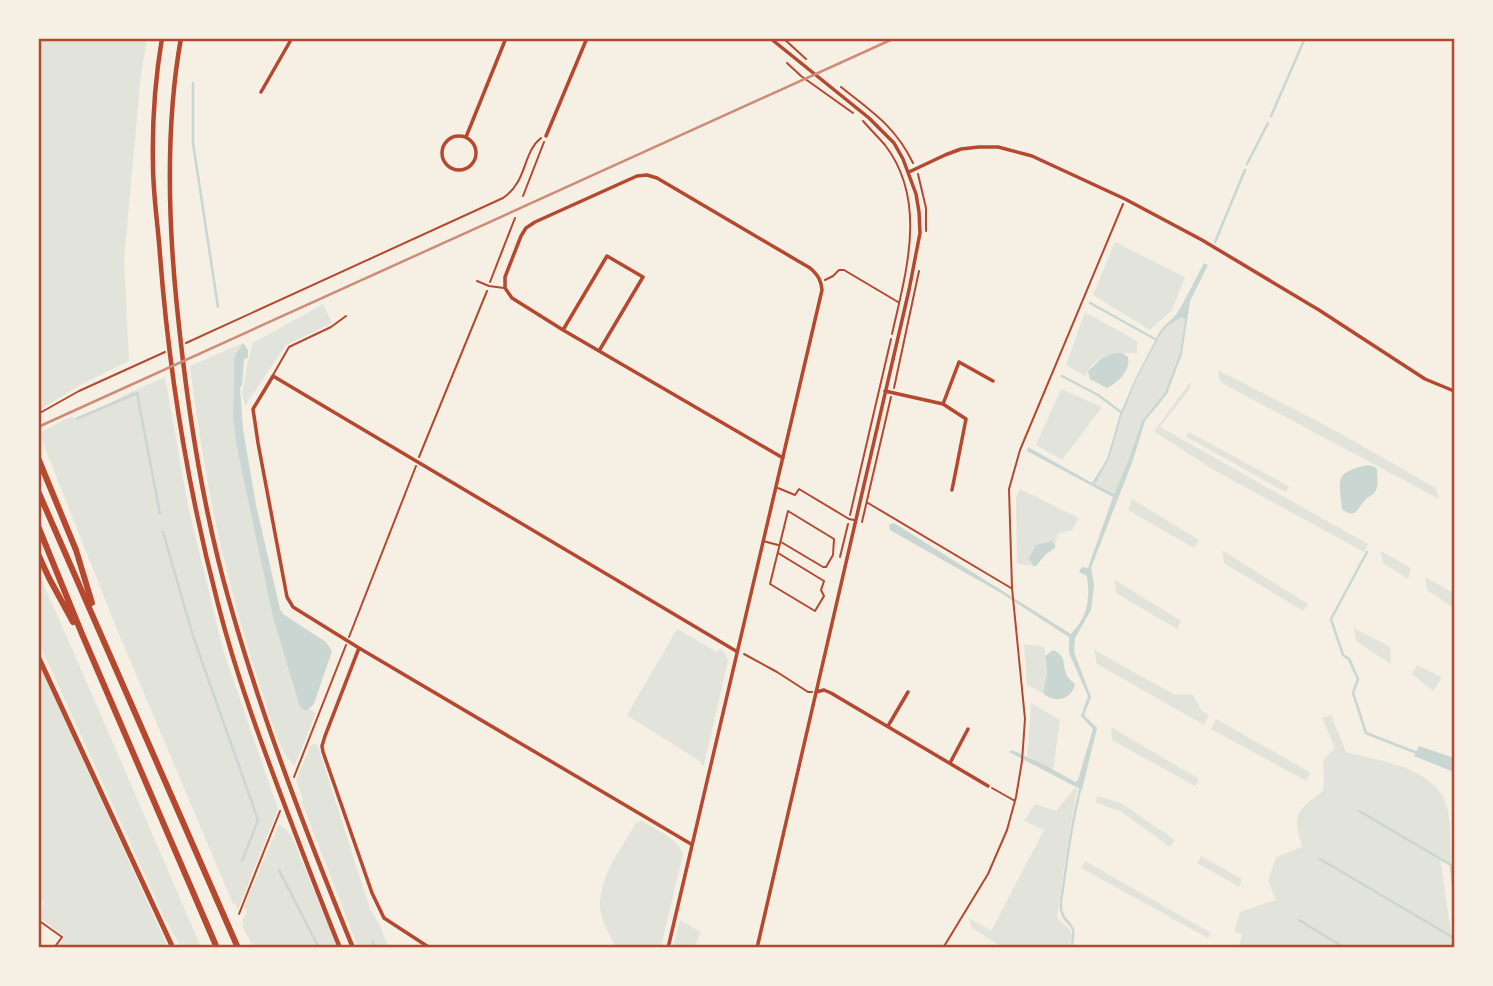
<svg xmlns="http://www.w3.org/2000/svg" width="1493" height="986" font-family="'PT Sans',sans-serif">
  <rect width="100%" height="100%" fill="#f6efe4"/>
  <!-- green -->
  <path fill="#e2e4dc" d="M38,39H147L141,74L124,260L129,361L84,383L39,410Z
    M1115,242L1185,277L1172,310L1150,330L1093,295Z
    M323,304L332,323L286,345L248,401L246,407L242,395L247,365L253,343Z
    M1085,312L1137,341V353C1115,353 1096,353 1085,376L1066,365Z
    M1182,317L1185,318L1180,353L1165,392L1142,421L1129,459L1114,494L1095,484L1109,459L1122,415L1137,378L1162,332L1169,325Z
    M241,344V347L237,352L234,359L233,418L237,448L306,711L309,709L316,713L295,765C280,756 272,721 266,704C238,621 216,536 202,450C198,422 193,394 190,366Z
    M1218,370L1327,426L1436,488L1439,499L1220,382Z
    M165,377L188,506L223,650L278,809L238,910L235,904H233L116,627L39,433L72,416L75,421L131,392Z
    M1191,381L1189,390L1160,427L1368,544L1364,552L1212,469L1154,431Z
    M1061,389L1102,407L1062,460L1036,445Z
    M1189,432L1290,487L1285,492L1185,436Z
    M1020,489L1079,518L1072,530L1058,534L1055,544L1051,541L1044,542L1029,558L1033,566L1017,564L1016,497Z
    M1132,499L1199,540L1194,548L1128,510Z
    M1222,550L1308,604L1303,611L1224,563Z
    M1381,551L1411,568L1408,579L1383,563Z
    M39,574L98,708L201,947H181L164,917L39,643Z
    M1425,577L1454,593V608L1427,590Z
    M1115,580L1181,621L1177,629L1116,593Z
    M1354,628L1390,647L1391,664L1356,641Z
    M677,629L717,652L720,649L725,653L728,661L704,765L701,766V762L627,715Z
    M1024,644L1045,647V664L1047,675L1043,693L1027,685Z
    M1094,650L1174,694L1193,695L1202,711L1209,715L1204,725L1097,664Z
    M39,664L168,947H56L64,936L40,918L42,913L40,908L45,903L39,898Z
    M1417,665L1442,677L1433,691L1412,674Z
    M1031,703L1060,720L1053,770L1027,756Z
    M1331,715L1346,752C1382,762 1439,767 1448,811C1451,828 1450,847 1451,865L1440,857L1453,947H1239L1242,934L1234,932L1240,912L1276,900L1268,881L1276,857L1302,847C1292,813 1296,811 1323,791L1324,780L1323,760L1335,748L1322,718Z
    M1216,719L1311,773L1306,781L1211,729Z
    M1111,727L1199,779L1195,786L1112,740Z
    M313,744H316L318,746L370,909L380,925L388,947H358L302,803L303,800L296,780L310,747Z
    M1075,788L1077,789L1066,854L1057,918L1068,928L1073,936L1068,947H1002L972,928L969,918L991,931L1044,830L1024,821L1035,804L1056,811Z
    M1097,796L1121,803L1175,840L1170,847L1120,811L1096,803Z
    M642,821C656,830 678,838 683,854L661,947H616C610,936 601,921 600,907C599,876 621,849 636,823Z
    M279,824L287,830L289,834H291L337,947H253L242,926L244,925L242,921L247,912L244,907Z
    M1201,856L1242,879L1239,887L1197,863Z
    M1085,861L1211,933L1208,938L1081,868Z
    M680,920L701,932L694,947H673Z"/>
  <!-- water -->
  <path fill="#c9d6d2" fill-rule="evenodd" d="M1204,263L1208,265L1190,301L1182,354L1167,394L1145,421L1133,460L1091,568L1094,585L1091,610L1075,638L1074,652L1091,697L1084,715L1097,728L1082,790L1009,752L1012,750L1043,764L1075,782L1078,780L1093,729L1081,716L1088,696L1069,653V637L1001,593L890,530L889,525L894,523L1071,634C1088,615 1090,601 1087,576L1079,572L1082,567L1088,568L1113,497L1027,451L1028,447L1092,483L1107,459L1120,414L1136,377L1159,333C1164,324 1174,319 1180,309ZM1182,317L1185,319L1180,353L1165,392L1142,421L1129,459L1114,494L1095,484L1109,459L1122,415L1137,378L1162,332L1169,325Z
    M243,343L248,350V358L244,359L242,386L240,387L243,429L256,505L280,609L283,614L326,642L332,651L314,704L306,711L300,707L273,617L237,448L233,418L234,359L236,354Z
    M1114,353H1122L1128,357C1131,370 1119,382 1107,388L1090,379L1088,371L1102,358Z
    M1368,465L1375,467L1377,469C1377,475 1378,482 1377,487C1376,494 1369,496 1365,500C1357,509 1355,520 1342,509C1339,479 1334,472 1368,465Z
    M1051,541L1055,544V548L1046,554L1036,566H1033L1029,558L1036,545Z
    M1053,650C1072,657 1056,670 1075,684C1072,700 1053,704 1043,693L1047,675L1045,656Z
    M1419,746L1454,758V772L1414,756Z"/>
  <g fill="none" stroke-linecap="round" stroke-linejoin="round">
    <!-- stream -->
    <path stroke="#c9d6d2" stroke-width="2.5" d="M193,83V143L218,307
      M1271,116L1305,38
      M1247,164L1268,123
      M1215,242L1245,170
      M1090,303L1155,339
      M1062,376L1098,395L1121,412
      M76,419L137,393L160,514
      M163,532L193,636L258,820L242,861
      M1367,552L1331,619L1343,655L1349,659L1358,679L1353,693L1366,733L1417,753
      M1359,811L1451,865L1454,898
      M1320,859L1454,938
      M279,870L319,948
      M1299,920L1345,948
      M373,941L375,948
      M1071,948C1079,918 1064,928 1061,909C1060,901 1063,890 1064,882C1068,850 1073,818 1081,786"/>
    <!-- path -->
    <path stroke="#b5482f" stroke-width="2" d="M783,38L806,59
      M787,63L801,76L853,113
      M841,87C872,112 895,126 913,163
      M863,121C870,129 878,137 885,145C928,201 906,272 892,334
      M918,174L926,208V231
      M523,196L544,142
      M825,280L833,276L839,270H844L898,302
      M490,282L515,218
      M186,343L503,198C528,181 522,153 541,138
      M894,388L919,271
      M38,414L79,391L165,352
      M419,457L487,291
      M868,503L1011,588
      M850,515L891,339
      M862,522L891,397
      M840,557L848,524
      M349,637L416,466
      M744,654L777,672L808,692H812
      M294,777L346,645
      M992,788L1015,801
      M239,914L280,811
      M38,920L62,937L54,948
      M943,948L988,874L1007,830L1016,797L1022,761L1025,719L1012,588L1009,489L1020,450L1123,204"/>
    <!-- service -->
    <path stroke="#b5482f" stroke-width="2" d="M477,281L489,286L504,288
      M273,375L289,347L331,327L346,316
      M778,488L795,495L799,489L849,519L854,520
      M763,541L778,545
      M778,553L824,581L821,590L824,596L815,611L770,584L788,511L834,539L833,555L826,567H823L781,542"/>
    <!-- minor -->
    <path stroke="#b5482f" stroke-width="3.5" d="M261,92L292,38
      M442 153a17 17 0 1 1 34 0a17 17 0 1 1-34 0Z
      M546,136L587,38
      M466,137L506,38
      M909,172L945,155L961,149L979,147H998L1032,156L1125,199L1202,240L1319,310L1425,379L1454,391
      M563,330L607,256L643,277L599,351
      M885,391L943,404L966,419L952,490
      M943,404L959,362L993,381
      M359,648L325,736L322,746L323,752L372,893L384,918L430,948
      M816,692L824,690L831,693L988,786
      M888,726L908,692
      M950,763L968,729
      M691,844L359,648L293,607L287,597L258,443L253,409L273,376L736,651
      M668,948L822,290C821,280 818,275 810,268L657,178L647,175L637,176L535,222L526,228L521,236L505,277V288L512,298L563,330L783,458
      M757,948L909,290L920,233L919,212L916,194L903,159L894,143L869,118L770,38"/>
    <!-- secondary -->
    <path stroke="#b5482f" stroke-width="4.5" d="M162,38C155,80 152,123 153,165C153,195 158,225 160,255C169,373 188,489 218,604C236,675 262,745 288,814C305,859 322,904 340,948
      M181,38C165,127 168,219 177,307C187,407 202,507 230,604C263,721 307,835 353,948"/>
    <!-- primary -->
    <path stroke="#b5482f" stroke-width="5" d="M38,656L173,948"/>
    <!-- motorway -->
    <path stroke="#b5482f" stroke-width="6" d="M38,458L76,550L92,603
      M38,491L238,948
      M38,526L82,634L217,948
      M38,554L49,578L73,622"/>
    <!-- rail -->
    <path stroke="#cf8b77" stroke-width="2.5" d="M38,427L895,38"/>
  </g>
  <!-- border -->
  <rect width="1493" height="986" fill="none" stroke="#f6efe4" stroke-width="80"/>
  <rect x="40" y="40" width="1413" height="906" fill="none" stroke="#b5482f" stroke-width="2.5"/>
</svg>
